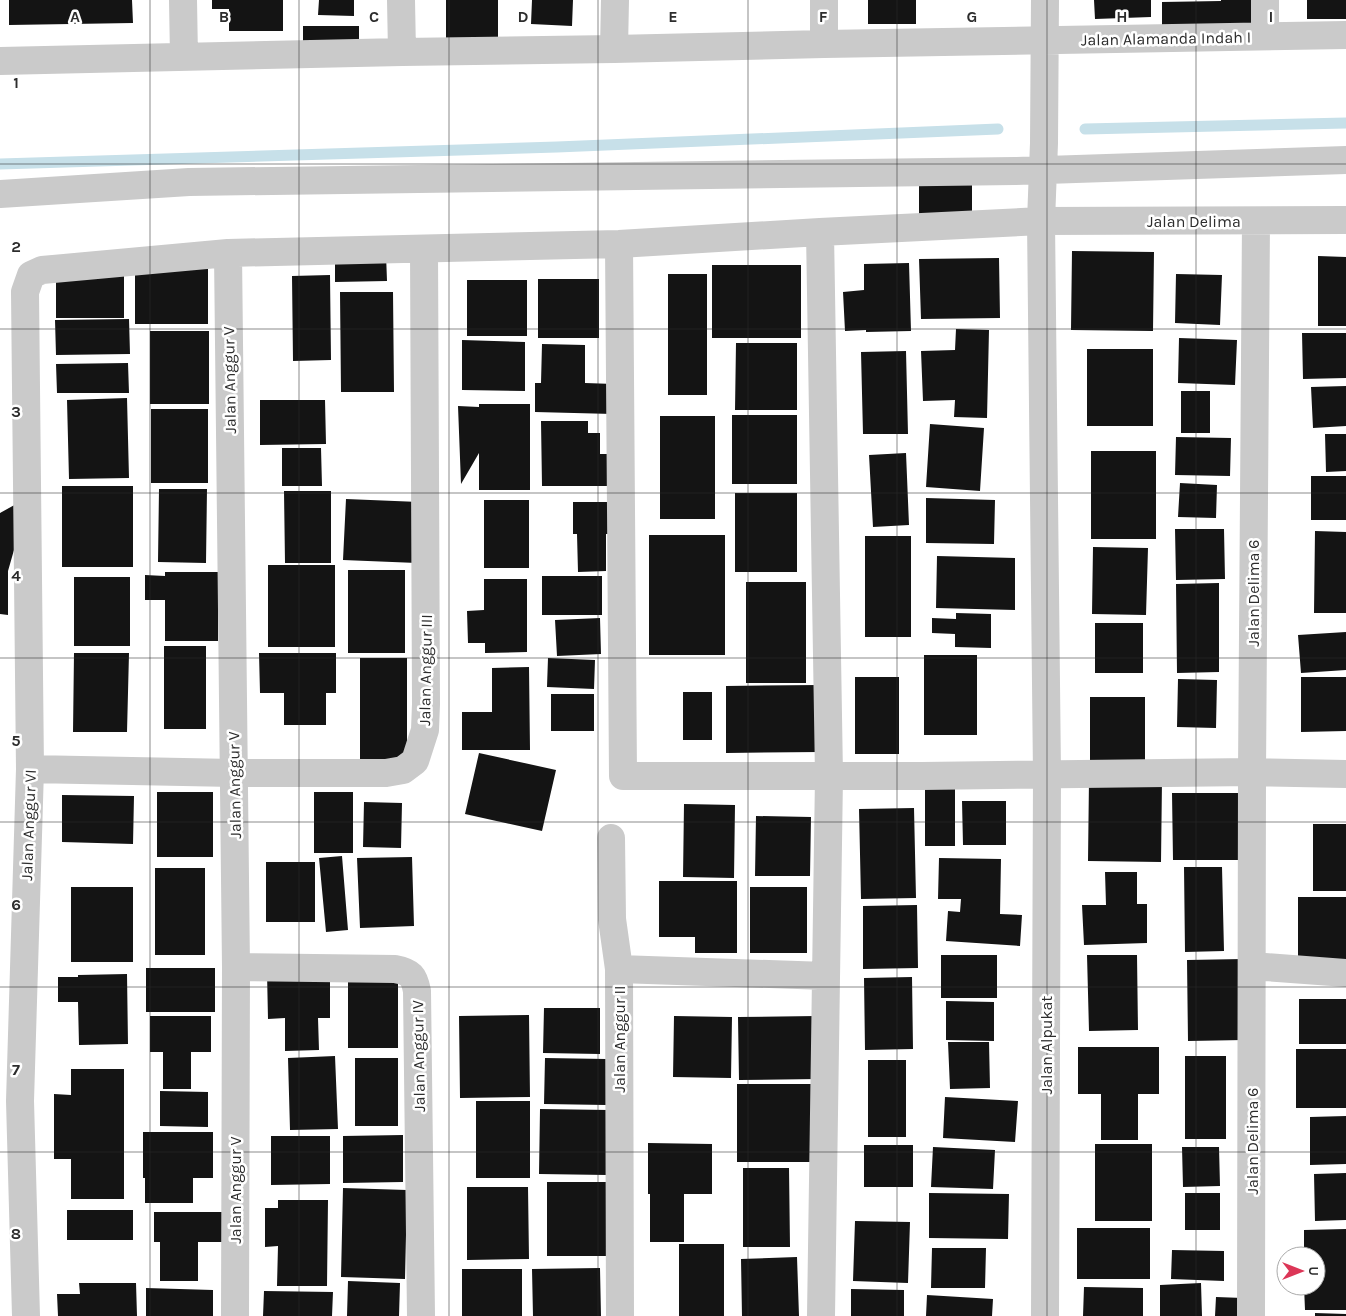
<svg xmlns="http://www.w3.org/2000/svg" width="1346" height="1316" font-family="Karla,sans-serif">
  <rect width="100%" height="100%" fill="#fff"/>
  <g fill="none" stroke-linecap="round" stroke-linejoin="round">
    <!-- stream -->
    <path stroke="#c7e0e9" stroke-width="11" d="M1085,129L1346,123
      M0,164L557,147L998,129"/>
  </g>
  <!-- building -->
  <path fill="#141414" d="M9,0H132L133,23L9,25Z
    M212,0H283V31H229V9H212Z
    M319,0H354V16L318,15Z
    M446,0H498V41L446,42Z
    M532,0H573L572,26L531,24Z
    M868,0H916V24H868Z
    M1094,0H1151V17L1095,19Z
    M1221,0H1255V24L1162,33V2L1221,1Z
    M1307,0H1346V19H1307Z
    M303,26H359V48H303Z
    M919,184H972V215H919Z
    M1072,251L1154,252L1153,331L1071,330Z
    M386,254L387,281L335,282V255Z
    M1318,256L1346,257V326H1318Z
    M999,258L1000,318L921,319L919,259Z
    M909,263L911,331L866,332V330L845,331L843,292L864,290V264Z
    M135,264H208V324H135Z
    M712,265H801V338H712Z
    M56,273H124V318H56Z
    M668,274H707V395H668Z
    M1176,274L1222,275L1220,325L1175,323Z
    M330,275L331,360L293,361L292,276Z
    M538,279H599V338H538Z
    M467,280H527V336H467Z
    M340,292H393L394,392H341Z
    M129,319L130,354L56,355L55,320Z
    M956,329L989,330L987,418L954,417L955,400L923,401L921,351L955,350Z
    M150,331H209V404H150Z
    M1302,333H1346V378L1303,379Z
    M1179,338L1237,340L1235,385L1178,383Z
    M462,340L525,342V391L462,390Z
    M736,343H797V410H735Z
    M542,344L585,345V383L614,384L613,414L535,412V383H541Z
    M1087,349H1153V426H1087Z
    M906,351L908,434H863L861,352Z
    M128,363L129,393H57L56,364Z
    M1346,386V426L1313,428L1311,387Z
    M1181,391H1210V433H1181Z
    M127,398L129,478L69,479L67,400Z
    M260,400H325L326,444L260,445Z
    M479,404H530V490H479V453L461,484L458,406L479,407Z
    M151,409H208V483H151Z
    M732,415H797V484H732Z
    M660,416H715V519H660Z
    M541,421H588V433H600V454H612V486H542Z
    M930,424L984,428L980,491L926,487Z
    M1325,434H1346V471L1326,472Z
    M1176,437L1231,438L1230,476L1175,475Z
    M282,448H321L322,486H282Z
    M1091,451H1156V539H1091Z
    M906,453L909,525L873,527L869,455Z
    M1311,476H1346V520H1311Z
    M1180,483L1217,485L1216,518L1178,517Z
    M62,486H133V567H62Z
    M159,489H207L206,563L158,562Z
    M284,491H331V563H285Z
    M735,493H797V572H735Z
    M926,498L995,500L994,544L926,543Z
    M346,499L419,502L417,563L343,560Z
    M484,500H529V568H484Z
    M573,502H619V534H606V571L578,572L577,534H573Z
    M18,503V536L8,571V615L0,614V513Z
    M1175,529H1224L1225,579L1176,580Z
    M1315,531L1346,532V613H1314Z
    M649,535H725V655H649Z
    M865,536H911V637H865Z
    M1093,547L1148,548L1146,615L1092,614Z
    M937,556L1015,558V610L936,608Z
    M268,565H335V647H268Z
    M348,570H405V653H348Z
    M165,572H218V641H165V600H145V575L165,576Z
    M542,576H602V615H542Z
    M74,577H130V646H74Z
    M484,579H527V652L485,653V643H468L467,611L484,610Z
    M746,582H806V683H746Z
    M1219,583V672L1177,673L1176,584Z
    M956,613L991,614V648L955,647V634L932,633V618L956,619Z
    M600,618L601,654L557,656L555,620Z
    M1095,623H1143V673H1095Z
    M1346,632V670L1301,673L1298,635Z
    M164,646H206V729H164Z
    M74,653H129L127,732H73Z
    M259,653H336V693H326V725H284V693H260Z
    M924,655H977V735H924Z
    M360,658H407V761H360Z
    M548,658L595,660L594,689L547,687Z
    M529,667L530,750H462V712H492V668Z
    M855,677H899V754H855Z
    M1301,677H1346V731L1301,732Z
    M1178,679L1217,680L1216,728L1177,727Z
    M820,685V752L726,753V686Z
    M683,692H712V740H683Z
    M551,694H594V731H551Z
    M1090,697H1145V765H1090Z
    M479,753L556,770L542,831L465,814Z
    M1089,779L1162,780L1161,862L1088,861Z
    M925,787H955V846H925Z
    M157,792H213V857H157Z
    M314,792H353V853H314Z
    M1172,793H1240V860H1173Z
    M62,795L134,796L133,844L62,842Z
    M962,801H1006V845H963Z
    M364,802L402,803L401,848L363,847Z
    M684,804L735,805L734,878L683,877Z
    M914,808L916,898L861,899L859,809Z
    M756,816L811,817L810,876H755Z
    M1313,824H1346V891H1313Z
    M342,856L348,930L326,932L319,858Z
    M412,857L414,926L360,928L357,858Z
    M939,858L1001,859L1000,914L1022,915L1020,946L946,941L948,911L960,912L961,899H938Z
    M266,862H315V922H266Z
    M1184,867H1222L1224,951L1185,952Z
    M155,868H205V955H155Z
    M1105,872H1137V904H1147V943L1084,945L1082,905H1106Z
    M659,881H737V953H695V937H659Z
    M71,887H133V962H71Z
    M750,887H807V953H750Z
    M1298,897H1346V962H1298Z
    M917,905L918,968L863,969V906Z
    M941,955H997V998H941Z
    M1087,955H1137L1138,1030L1089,1031Z
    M1243,959L1244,1040L1188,1041L1187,960Z
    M146,968H215V1012H146Z
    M330,970V1018H318L319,1050L285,1051V1018L268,1019L267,972Z
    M127,974L128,1044L79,1045L78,1002H58V977H78V975Z
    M912,977L913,1049L865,1050L864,978Z
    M348,982H398V1048H348Z
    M1299,999H1346V1044H1299Z
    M946,1001L994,1002V1041L946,1040Z
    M544,1008H600V1054L543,1053Z
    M529,1015L530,1097L460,1098L459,1016Z
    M150,1016H211V1052H191V1089H163V1052H150Z
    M674,1016L732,1017L731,1078L673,1077Z
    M817,1016L818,1079L739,1080L738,1017Z
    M948,1042H989L990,1088L950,1089Z
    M1078,1047H1159V1094H1138V1140H1101V1094H1078Z
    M1296,1049H1346V1108H1296Z
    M335,1056L338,1129L290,1130L288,1058Z
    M1185,1056H1226V1139H1185Z
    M355,1058H398V1126H355Z
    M545,1058L606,1059V1105L544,1104Z
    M868,1060H906V1137H868Z
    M71,1069H124V1199H71V1159H54V1094L71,1095Z
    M737,1084H811V1162H737Z
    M160,1091L208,1092V1127L160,1126Z
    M945,1097L1018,1101L1015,1142L943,1138Z
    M476,1101H530V1178H476Z
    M540,1109L609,1110L607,1175L539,1174Z
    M1346,1116V1164L1310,1165V1117Z
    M143,1132H213V1178H193V1203H145V1178H143Z
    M403,1135V1182L343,1183V1136Z
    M271,1136H330V1184L271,1185Z
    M648,1143L712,1144V1194H684V1242H650V1194H648Z
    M1095,1144H1152V1221H1095Z
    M864,1145H913V1187H864Z
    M933,1147L995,1150L993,1189L931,1187Z
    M1182,1147H1219L1220,1186L1183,1187Z
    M743,1168H789L790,1247H743Z
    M1346,1173V1220L1315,1221L1314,1174Z
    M547,1182H608V1256H547Z
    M467,1187H528L529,1259L467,1260Z
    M343,1188L407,1190L405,1279L341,1277Z
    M929,1193L1009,1194L1008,1239L929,1238Z
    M1185,1193H1220V1230H1185Z
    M278,1200H328L327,1286H277L278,1246L265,1247V1208H278Z
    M67,1210H133V1240H67Z
    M154,1212H225V1242H198V1281H160V1242H154Z
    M855,1221L910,1222L908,1283L853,1281Z
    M1077,1228H1150V1279H1077Z
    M1346,1229V1310H1305L1304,1286H1316V1256H1304V1230Z
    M679,1244H724V1316H679Z
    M932,1248H986L985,1288H931Z
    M1172,1250L1224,1251V1281L1171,1279Z
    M797,1257L799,1316H742L741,1259Z
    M600,1268L601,1316H533L532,1269Z
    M462,1269H522V1316H462Z
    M348,1281L400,1283L399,1316H347Z
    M79,1283H136L137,1316H58L57,1294H80Z
    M1201,1283L1202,1316H1160V1285Z
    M1084,1287L1143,1288V1316H1083Z
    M146,1288L213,1290V1316H146Z
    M851,1289L904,1290V1316H851Z
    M264,1291L333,1292L332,1316H263Z
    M927,1295L993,1299L992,1316H926Z
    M1216,1297L1243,1298L1242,1316H1215Z
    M1315,1313L1346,1314V1316H1315Z"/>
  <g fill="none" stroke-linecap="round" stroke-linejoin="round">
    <!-- minor -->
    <path stroke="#cacaca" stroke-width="28" d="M183,0L184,57
      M401,0L402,52
      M824,0V44
      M1265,0V36
      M614,49L615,0
      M0,61L402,52L614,49L824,44L1346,35
      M0,194L189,182L1015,171L1346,160
      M820,232L829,776L821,1316
      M619,244L623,776H922L1252,772L1346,774
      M228,253L236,967L235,1316
      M30,769L234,773H386L403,770L415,761L425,730L426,704L424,249
      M611,838L612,919L619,969
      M1252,966L1346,973
      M236,967L395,969C411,972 414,976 417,991L421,1316
      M26,1316L20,1101L30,769L25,292L31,275L42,270L228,253L619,244L820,232L1041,221L1346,220
      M620,1316L619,969L826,976
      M1045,1316L1047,775L1041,221L1044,143L1045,0
      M1251,1316L1252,772L1256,221"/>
  </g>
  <!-- grid -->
  <path fill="none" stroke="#2d2d2d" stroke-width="1" stroke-opacity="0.55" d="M150,0V1316M299,0V1316M449,0V1316M598,0V1316M748,0V1316M897,0V1316M1047,0V1316M1196,0V1316M0,164H1346M0,329H1346M0,493H1346M0,658H1346M0,822H1346M0,987H1346M0,1152H1346"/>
  <g text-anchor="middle" stroke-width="5" stroke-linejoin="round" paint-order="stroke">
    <!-- street labels -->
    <g font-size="16" fill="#2d2d2d" stroke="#fff">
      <text transform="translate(1166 38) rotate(-1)" y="6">Jalan Alamanda Indah I</text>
      <text x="1194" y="227">Jalan Delima</text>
      <text transform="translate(229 380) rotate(-91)" y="6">Jalan Anggur V</text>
      <text transform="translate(1253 593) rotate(-90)" y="6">Jalan Delima 6</text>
      <text transform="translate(425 670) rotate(-89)" y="6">Jalan Anggur III</text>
      <text transform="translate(234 785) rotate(-91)" y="6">Jalan Anggur V</text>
      <text transform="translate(28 825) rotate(-88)" y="6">Jalan Anggur VI</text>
      <text transform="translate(619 1039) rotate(-90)" y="6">Jalan Anggur II</text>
      <text transform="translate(1046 1045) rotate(-90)" y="6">Jalan Alpukat</text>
      <text transform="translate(418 1056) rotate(-91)" y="6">Jalan Anggur IV</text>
      <text transform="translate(1252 1141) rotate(-90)" y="6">Jalan Delima 6</text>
      <text transform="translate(235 1190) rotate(-90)" y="6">Jalan Anggur V</text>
    </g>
  </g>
  <g font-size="16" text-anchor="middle" font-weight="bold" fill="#2d2d2d" stroke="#fff" stroke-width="5" stroke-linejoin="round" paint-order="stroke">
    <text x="75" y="22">A</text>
    <text x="224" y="22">B</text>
    <text x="374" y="22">C</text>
    <text x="523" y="22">D</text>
    <text x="673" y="22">E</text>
    <text x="823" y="22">F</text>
    <text x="972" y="22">G</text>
    <text x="1122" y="22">H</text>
    <text x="1271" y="22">I</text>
    <text x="16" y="88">1</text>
    <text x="16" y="252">2</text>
    <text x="16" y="417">3</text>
    <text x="16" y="581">4</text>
    <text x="16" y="746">5</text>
    <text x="16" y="910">6</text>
    <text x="16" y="1075">7</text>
    <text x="16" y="1239">8</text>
  </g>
  <!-- north arrow -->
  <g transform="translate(1301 1271) rotate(90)"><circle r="24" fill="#ffffff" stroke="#ababab"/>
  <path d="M0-4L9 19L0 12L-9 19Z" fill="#dc3657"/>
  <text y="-8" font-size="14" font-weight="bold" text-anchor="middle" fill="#2d2d2d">U</text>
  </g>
</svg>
